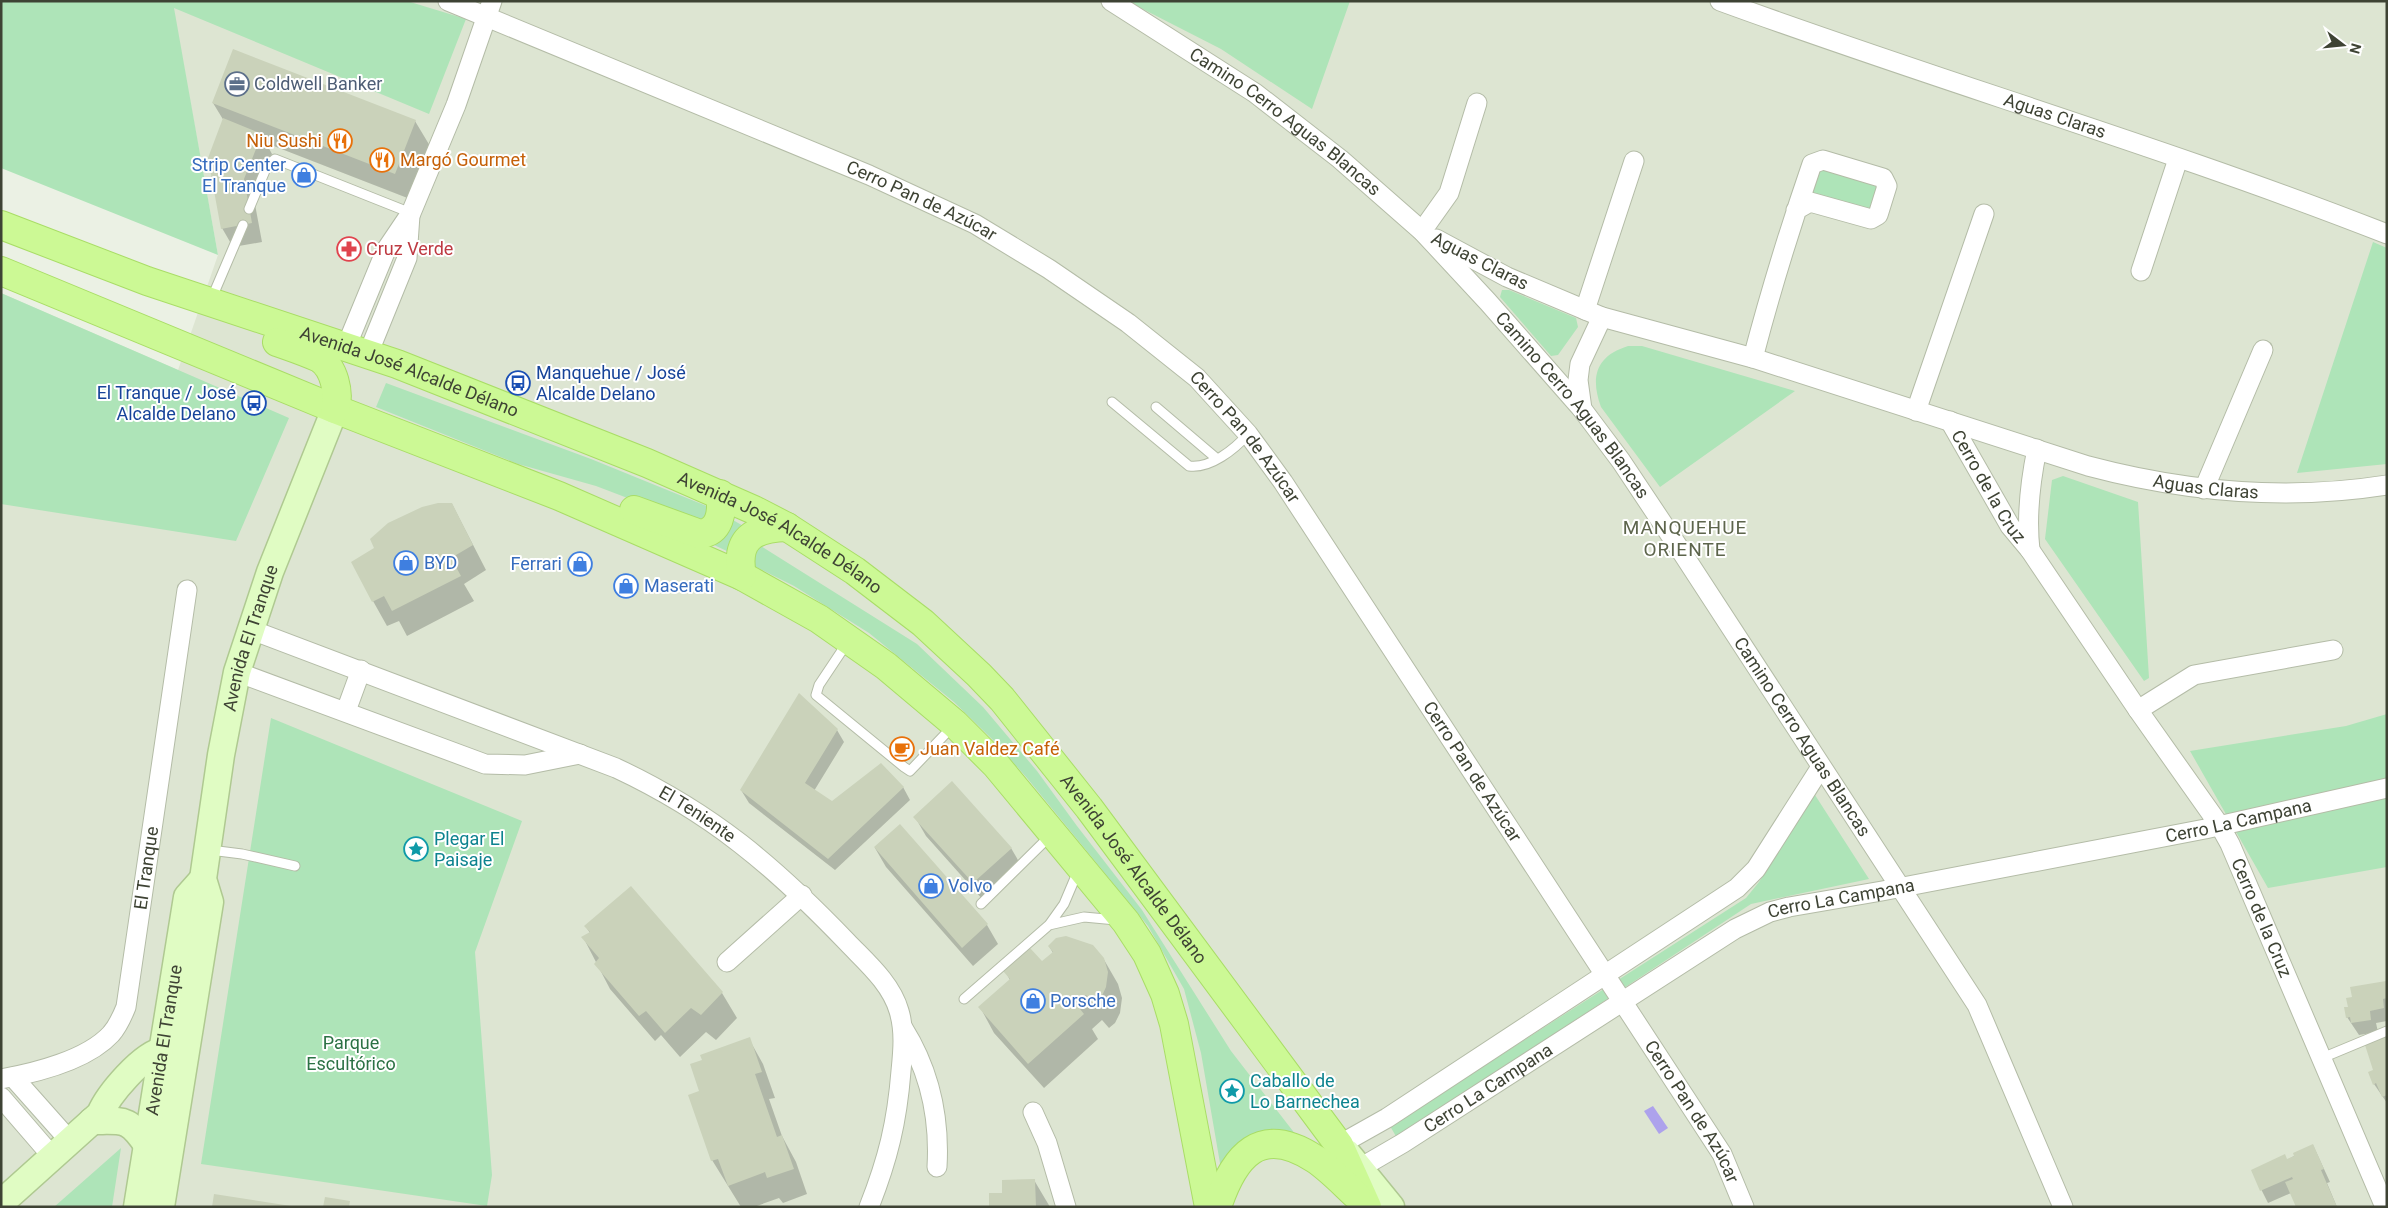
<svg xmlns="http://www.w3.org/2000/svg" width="2388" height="1208" font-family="Roboto,sans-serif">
  <rect width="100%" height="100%" fill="#ebf1e4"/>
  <!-- residential -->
  <path fill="#dde5d2" d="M172,1H2387V1207H1V293L178,370L218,255Z"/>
  <!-- green -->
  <path fill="#aee4b8" d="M1,1H407L466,19L429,114L174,8L218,255L1,168Z
    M1127,1H1350L1312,109L1221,49Z
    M1817,168L1879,184L1881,191L1868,212L1812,196L1810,190Z
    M2373,242L2387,248V464L2297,473Z
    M1502,290H1509L1576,318L1578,327L1558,355L1551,356L1500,297Z
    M1,293L289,418L236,541L1,504Z
    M1628,346H1642L1795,391L1660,487L1601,407C1590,377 1596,356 1628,346Z
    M386,383L591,459L709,507L701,526L596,486L518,464L376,407Z
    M2063,476L2138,502L2149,678L2144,681L2045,539L2052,480Z
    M733,520L750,530L731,553L714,545Z
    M761,546L917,644L983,707L1037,771L1077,826L1142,910L1231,1051L1296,1135L1221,1169L1201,1053L1184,989L1148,926L1027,778L993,740L954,702L869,633L794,586L752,565L749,551Z
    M2387,714V867L2268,888L2190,751L2346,726Z
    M271,718L522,821L475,952L492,1175L487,1206L201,1164Z
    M1815,795L1869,879L1751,904L1397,1138L1390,1126L1746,898L1759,882Z
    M121,1148L112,1207H54Z"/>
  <!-- water -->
  <path fill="#ada2ec" d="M1653,1106L1668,1128L1659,1134L1644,1111Z"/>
  <!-- shadow -->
  <path fill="#0003" d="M213,103L415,121L430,146L410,199L266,143L272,154L254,199L262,242L233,247L222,228L224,121Z
    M452,504L486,570L464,584L474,601L407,636L399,621L387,626L373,601L375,549Z
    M837,730L844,742L814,791L832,803L903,787L910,800L835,870L749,803L741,790Z
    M915,817L1011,848L1022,867L984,901L926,836Z
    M900,826L987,925L998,944L973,966L886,867L875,848Z
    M586,927L722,993L737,1018L716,1040L706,1032L680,1057L661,1035L655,1041L610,989L583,937L590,933Z
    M1049,946L1103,958L1118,984L1122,998L1120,1013L1115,1023L1109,1028L1102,1020L1092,1029L1098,1039L1044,1088L994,1033L980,1007L1010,980L1005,971L1042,963L1053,953Z
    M2385,982L2387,1021L2376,1023L2378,1032L2359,1035L2347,1017L2349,1008Z
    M2385,1038L2387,1041V1103L2374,1084L2369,1073L2375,1070Z
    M749,1039L763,1064L775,1098L769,1099L782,1136L796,1162L807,1194L783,1203L779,1198L754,1207H741L712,1160L701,1092Z
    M2313,1145L2330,1182L2327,1183L2337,1207H2297L2291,1193L2268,1203L2252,1171L2287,1160Z
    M1034,1180L1050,1207H990L1003,1194Z"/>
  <!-- building -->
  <path fill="#cad2ba" d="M233,49L416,120L395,174L212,103Z
    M223,118L262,134L244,179L252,223L221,229L208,158Z
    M438,503H452L473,545L451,558L461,576L392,611L384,596L372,602L351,562L374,548L370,539L388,523L422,507Z
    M799,693L838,729L805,783L832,801L881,763L904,787L828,859L740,790Z
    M952,781L1012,848L973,883L913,817Z
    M900,824L988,924L962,948L874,847Z
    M631,886L723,992L701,1015L691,1008L665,1033L646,1011L639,1016L594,964L599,958L581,937L590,932L584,926Z
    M1066,936L1093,945L1104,958L1108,972L1106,987L1101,998L1094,1004L1086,995L1076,1004L1084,1014L1028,1064L978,1007L1010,979L1003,971L1030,948L1042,961L1053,952L1048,946L1056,938Z
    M2386,981L2387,998L2383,999L2384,1008L2370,1011L2371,1020L2351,1023L2350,1017L2346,1018L2344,1007H2348L2346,998L2352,997L2350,987Z
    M2386,1036L2387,1095L2382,1097L2376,1083L2373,1085L2368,1072L2373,1070L2365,1045Z
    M750,1037L762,1072L755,1074L777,1137L782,1135L794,1169L767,1178L765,1172L728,1186L718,1159L711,1161L688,1095L699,1091L690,1064L702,1060L700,1055Z
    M2313,1144L2324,1169L2321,1170L2337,1207H2296L2285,1182L2293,1179L2292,1177L2260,1191L2251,1170L2285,1154L2287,1159L2294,1156L2293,1153Z
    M1035,1179L1036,1207H989V1193H1002V1180Z
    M214,1194L291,1206V1207H212Z
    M325,1197L350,1201L349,1207H323Z"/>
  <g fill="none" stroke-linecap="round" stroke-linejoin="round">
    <!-- lane casing -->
    <g stroke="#b4bca7" stroke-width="11">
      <path id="lane" d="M249,209L267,166L275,159L411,213
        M211,300L243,225
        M1112,402L1189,466C1210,469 1235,449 1248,434
        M1156,407L1216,458
        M847,643L819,685L816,695L904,767L910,771L953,726
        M210,850L242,854L295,866
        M981,904L1051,835
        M1049,925L1084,917L1116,920
        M964,999L1049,925L1064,904L1078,871
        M2322,1058L2387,1031"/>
    </g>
    <!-- street casing -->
    <g stroke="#b4bca7" stroke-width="21">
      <g id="street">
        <path id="s1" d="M448,1L869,175L975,224L1049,269L1128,323L1197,378L1248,434L1283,482L1722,1154L1744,1207"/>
        <path id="s2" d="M1111,1L1255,93L1340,159L1422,231L1488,302L1582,409L1621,461L1683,554L1977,1005L2063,1207"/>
        <path id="s3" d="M1720,1C1941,82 2168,148 2387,234"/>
        <path d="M1422,231L1449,193L1477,103"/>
        <path id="s4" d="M1436,239L1507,277L1602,317L1753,358L2088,466C2186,492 2286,501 2387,485"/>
        <path d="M2141,271L2178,159"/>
        <path d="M1585,310L1634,161"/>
        <path d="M346,347L386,250L411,213L456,105L492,1"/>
        <path d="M368,354L407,258L410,215"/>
        <path d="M1753,358C1770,293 1790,228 1812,164L1823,160L1883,178L1887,186L1878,215L1871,219L1810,202L1796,210"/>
        <path d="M1582,409L1578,380L1580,364L1602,317"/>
        <path d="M1916,411L1984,214"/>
        <path id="s5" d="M1950,421L2010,526L2030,550L2138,710L2220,826L2230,844L2385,1207"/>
        <path d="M2204,489L2263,350"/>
        <path d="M2030,550C2026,515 2030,483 2037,449"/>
        <path id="s6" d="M249,629L616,768C712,813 774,866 847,942C866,962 891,983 899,1011C905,1031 903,1051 901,1071C897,1122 888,1159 869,1207"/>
        <path d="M237,672L485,764L525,765L580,754"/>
        <path d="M2138,710L2194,675L2333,650"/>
        <path d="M346,711L361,670"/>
        <path d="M727,962L802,895"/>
        <path d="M903,1028C930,1071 940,1116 937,1167"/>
        <path d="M13,1077L69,1140"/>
        <path id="s7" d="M1,1079C35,1073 87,1060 111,1034C118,1026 122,1017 126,1007L187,590"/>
        <path d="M1,1097L51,1155"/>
        <path d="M1033,1112L1047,1143L1066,1207"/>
        <path d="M1339,1145L1387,1118L1737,888L1756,869L1821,767"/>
        <path id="s8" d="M1360,1168L1403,1143L1735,929L1770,912L1789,907L1882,891L2205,829L2387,788"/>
      </g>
    </g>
    <!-- secondary casing -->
    <g stroke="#afc991" stroke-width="29">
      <g id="secondary">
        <path d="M92,1121C124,1121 128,1117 147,1145"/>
        <path d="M1347,1153L1391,1207"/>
        <path d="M1,1203L100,1114C108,1095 142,1054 164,1050C167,1050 172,1051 176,1052"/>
        <path id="s9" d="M137,1207L187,897L203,879"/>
        <path id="s10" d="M161,1207L210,902L203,879L221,755L237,672L270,572L335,409"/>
      </g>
    </g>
    <!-- primary casing -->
    <g stroke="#a9dd66" stroke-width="30">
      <g id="primary">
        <path id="s11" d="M1,225L147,281L397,364L647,463L754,510L787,527L855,571L923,623L979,675L1002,699L1089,808L1339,1145L1367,1207"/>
        <path d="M1,271L335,409L559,496L742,576L819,619L886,666L955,724L996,765L1126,922L1147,954L1165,994L1174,1024L1209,1207"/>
        <path d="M277,342C291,347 306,352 319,358C334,367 340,393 335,409"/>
        <path d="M634,510L700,534C720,532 723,512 720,494"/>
        <path d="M742,576C735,539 753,528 787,527"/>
        <path d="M1217,1207C1234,1156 1260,1123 1315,1159C1330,1169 1343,1183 1356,1195"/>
      </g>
    </g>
    <!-- lane -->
    <use href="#lane" stroke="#fff" stroke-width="9"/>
    <!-- street -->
    <use href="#street" stroke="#fff" stroke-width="19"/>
    <!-- secondary -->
    <use href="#secondary" stroke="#e0fcc3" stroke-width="26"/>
    <!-- primary -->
    <use href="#primary" stroke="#ccf995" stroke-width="28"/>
  </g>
  <!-- icons -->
  <defs>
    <g id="office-ring" transform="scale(1.25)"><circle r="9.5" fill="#fff" stroke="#5c6f8a" stroke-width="1.5"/><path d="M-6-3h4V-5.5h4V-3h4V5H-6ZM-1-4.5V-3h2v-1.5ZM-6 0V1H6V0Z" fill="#5c6f8a"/></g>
    <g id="restaurant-ring" transform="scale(1.25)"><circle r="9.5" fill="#fff" stroke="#e8710a" stroke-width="1.5"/><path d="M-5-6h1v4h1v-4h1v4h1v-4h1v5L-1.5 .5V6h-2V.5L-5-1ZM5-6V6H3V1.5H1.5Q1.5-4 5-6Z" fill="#e8710a"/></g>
    <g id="shop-ring" transform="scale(1.25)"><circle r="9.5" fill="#fff" stroke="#3f7fe0" stroke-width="1.5"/><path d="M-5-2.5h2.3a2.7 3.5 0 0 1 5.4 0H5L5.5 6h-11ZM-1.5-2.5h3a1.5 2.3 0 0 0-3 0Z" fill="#3f7fe0"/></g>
    <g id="pharmacy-ring" transform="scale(1.25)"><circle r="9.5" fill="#fff" stroke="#e0444e" stroke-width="1.5"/><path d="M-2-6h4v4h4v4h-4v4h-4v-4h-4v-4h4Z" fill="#e0444e"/></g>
    <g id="bus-ring" transform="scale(1.25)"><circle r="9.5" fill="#fff" stroke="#1a4fb4" stroke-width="1.5"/><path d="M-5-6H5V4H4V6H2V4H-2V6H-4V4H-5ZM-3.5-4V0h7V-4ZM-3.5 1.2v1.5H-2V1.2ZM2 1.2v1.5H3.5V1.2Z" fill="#1a4fb4"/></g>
    <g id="cafe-ring" transform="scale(1.25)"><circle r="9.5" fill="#fff" stroke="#e8710a" stroke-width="1.5"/><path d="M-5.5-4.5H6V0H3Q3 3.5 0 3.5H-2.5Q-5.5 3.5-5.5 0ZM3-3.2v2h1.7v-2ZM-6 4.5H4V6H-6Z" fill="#e8710a"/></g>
    <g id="sight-ring" transform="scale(1.25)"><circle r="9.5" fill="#fff" stroke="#0f9aa8" stroke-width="1.5"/><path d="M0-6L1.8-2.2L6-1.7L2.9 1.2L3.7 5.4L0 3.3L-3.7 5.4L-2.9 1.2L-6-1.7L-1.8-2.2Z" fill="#0f9aa8"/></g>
  </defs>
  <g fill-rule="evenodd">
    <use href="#office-ring" x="237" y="84"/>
    <use href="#restaurant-ring" x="340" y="141"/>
    <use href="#restaurant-ring" x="382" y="160"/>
    <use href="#shop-ring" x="304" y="175"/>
    <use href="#pharmacy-ring" x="349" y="249"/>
    <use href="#bus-ring" x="518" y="383"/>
    <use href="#bus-ring" x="254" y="403"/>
    <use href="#shop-ring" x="406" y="563"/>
    <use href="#shop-ring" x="580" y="564"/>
    <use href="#shop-ring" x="626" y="586"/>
    <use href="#cafe-ring" x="902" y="749"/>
    <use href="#sight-ring" x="416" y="849"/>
    <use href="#shop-ring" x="931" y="886"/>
    <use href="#shop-ring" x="1033" y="1001"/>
    <use href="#sight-ring" x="1232" y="1091"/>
  </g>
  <g text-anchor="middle" stroke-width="4" stroke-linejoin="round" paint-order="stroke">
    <!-- service labels -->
    <g font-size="18" fill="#4e5e75" stroke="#fff" text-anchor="start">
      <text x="254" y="90">Coldwell Banker</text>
    </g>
    <!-- street labels -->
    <g font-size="18" fill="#3e4334" stroke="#fff">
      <text dy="6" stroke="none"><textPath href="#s3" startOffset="354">Aguas Claras</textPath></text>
      <text dy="6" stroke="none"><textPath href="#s2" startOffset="212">Camino Cerro Aguas Blancas</textPath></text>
      <text dy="6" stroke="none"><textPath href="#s1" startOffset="514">Cerro Pan de Azúcar</textPath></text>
      <text transform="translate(1480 261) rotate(27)" y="6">Aguas Claras</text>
      <text dy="6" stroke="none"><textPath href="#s11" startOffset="434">Avenida José Alcalde Délano</textPath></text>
      <text dy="6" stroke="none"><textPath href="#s2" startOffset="618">Camino Cerro Aguas Blancas</textPath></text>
      <text dy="6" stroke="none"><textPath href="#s1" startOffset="919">Cerro Pan de Azúcar</textPath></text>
      <text dy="6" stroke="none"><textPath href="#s5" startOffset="76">Cerro de la Cruz</textPath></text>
      <text dy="6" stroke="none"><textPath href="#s4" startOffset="812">Aguas Claras</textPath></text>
      <text dy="6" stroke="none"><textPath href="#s11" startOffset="839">Avenida José Alcalde Délano</textPath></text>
      <text dy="6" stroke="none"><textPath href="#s10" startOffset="579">Avenida El Tranque</textPath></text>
      <text dy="6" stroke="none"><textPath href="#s2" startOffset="1022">Camino Cerro Aguas Blancas</textPath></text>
      <text dy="6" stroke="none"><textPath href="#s1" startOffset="1324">Cerro Pan de Azúcar</textPath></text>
      <text dy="6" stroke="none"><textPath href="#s6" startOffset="486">El Teniente</textPath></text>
      <text dy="6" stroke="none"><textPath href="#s8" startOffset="961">Cerro La Campana</textPath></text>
      <text dy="6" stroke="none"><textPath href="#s7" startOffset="292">El Tranque</textPath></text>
      <text dy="6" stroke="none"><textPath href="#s11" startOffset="1334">Avenida José Alcalde Délano</textPath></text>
      <text dy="6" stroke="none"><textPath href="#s8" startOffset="556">Cerro La Campana</textPath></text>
      <text dy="6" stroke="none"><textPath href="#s5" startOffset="588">Cerro de la Cruz</textPath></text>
      <text dy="6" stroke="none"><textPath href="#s9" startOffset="169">Avenida El Tranque</textPath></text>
      <text dy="6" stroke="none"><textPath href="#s8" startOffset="151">Cerro La Campana</textPath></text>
      <text dy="6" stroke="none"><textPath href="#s1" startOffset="1729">Cerro Pan de Azúcar</textPath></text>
    </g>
    <!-- food labels -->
    <g font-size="18" fill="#c56008" stroke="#fff" text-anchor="start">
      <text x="322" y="147" text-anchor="end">Niu Sushi</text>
      <text x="400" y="166">Margó Gourmet</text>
      <text x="920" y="755">Juan Valdez Café</text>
    </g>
    <!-- shop labels -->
    <g font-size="18" fill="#366cbe" stroke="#fff" text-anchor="start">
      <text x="286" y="171" text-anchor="end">Strip Center<tspan x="286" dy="21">El Tranque</tspan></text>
      <text x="424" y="569">BYD</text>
      <text x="562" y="570" text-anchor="end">Ferrari</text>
      <text x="644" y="592">Maserati</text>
      <text x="948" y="892">Volvo</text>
      <text x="1050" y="1007">Porsche</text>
    </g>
    <!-- health labels -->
    <g font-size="18" fill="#be3a42" stroke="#fff" text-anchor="start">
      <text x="366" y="255">Cruz Verde</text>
    </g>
    <!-- transit labels -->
    <g font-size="18" fill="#164399" stroke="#fff" text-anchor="start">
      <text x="536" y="379">Manquehue / José<tspan x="536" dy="21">Alcalde Delano</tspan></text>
      <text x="236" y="399" text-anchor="end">El Tranque / José<tspan x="236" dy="21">Alcalde Delano</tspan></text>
    </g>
    <!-- culture labels -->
    <g font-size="18" fill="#0d838f" stroke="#fff" text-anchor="start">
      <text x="434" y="845">Plegar El<tspan x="434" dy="21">Paisaje</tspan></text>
      <text x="1250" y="1087">Caballo de<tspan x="1250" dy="21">Lo Barnechea</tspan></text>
    </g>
    <!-- park labels -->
    <g font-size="18" fill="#2b7144" stroke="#fff">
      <text x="351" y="1049">Parque<tspan x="351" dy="21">Escultórico</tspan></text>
    </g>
    <!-- neighbourhood labels -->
    <g font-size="19" letter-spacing="1" fill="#5d654c" stroke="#fff">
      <text x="1685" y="534">MANQUEHUE<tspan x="1685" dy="22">ORIENTE</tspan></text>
    </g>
  </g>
  <!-- border -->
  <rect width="2388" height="1208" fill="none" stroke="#3e4334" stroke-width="5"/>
  <!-- north arrow -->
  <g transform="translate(2343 45) rotate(106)" stroke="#ffffff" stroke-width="4" paint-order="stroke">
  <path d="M0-4L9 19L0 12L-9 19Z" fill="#3e4334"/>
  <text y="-8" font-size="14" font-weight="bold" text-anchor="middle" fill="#3e4334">N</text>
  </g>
</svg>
